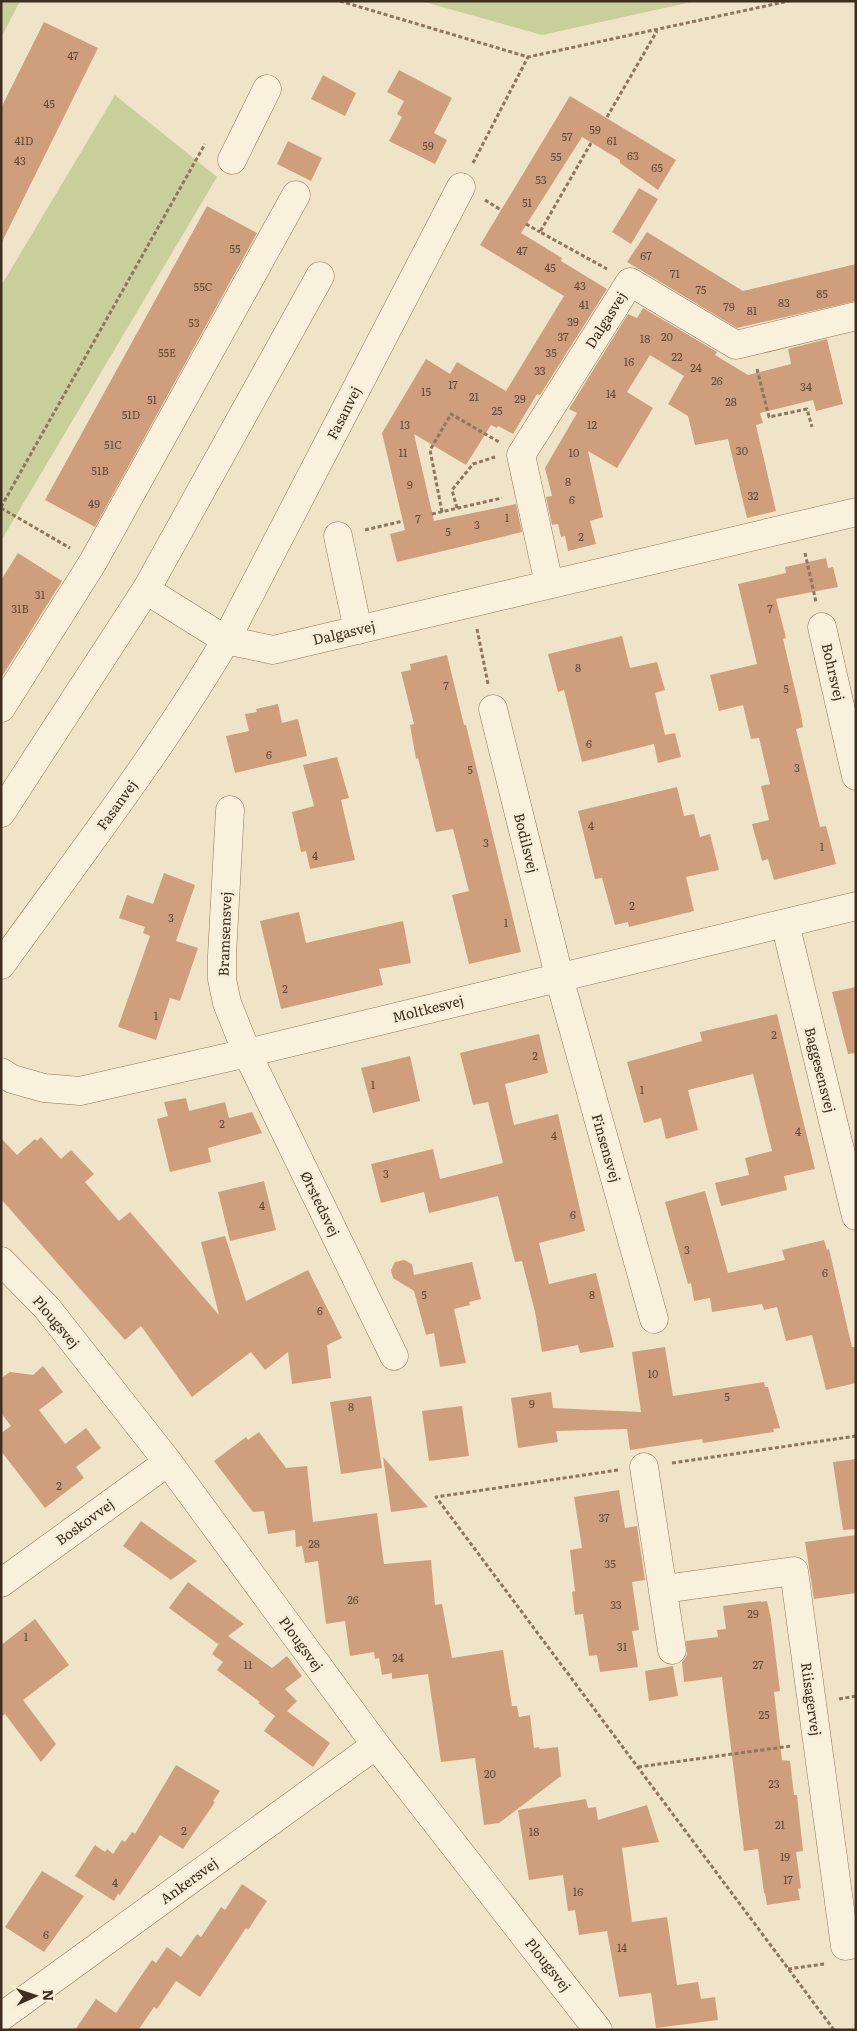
<svg xmlns="http://www.w3.org/2000/svg" width="857" height="2031" font-family="Literata,serif">
  <rect width="100%" height="100%" fill="#f0e4c8"/>
  <!-- green -->
  <path fill="#c9cf9b" d="M1,1H20L1,38Z
    M421,1H696L542,35Z
    M115,95L217,177L1,541V286Z"/>
  <!-- building -->
  <path fill="#cf9f7d" d="M44,22L98,48L1,244V108Z
    M399,70L452,98L434,133L447,140L435,164L389,141L402,117L397,114L404,101L387,92Z
    M323,75L356,93L345,116L311,99Z
    M570,96L676,160L658,190L620,163V160L582,137L521,233L562,258L561,261L607,289L540,395L537,394L513,434L498,426L497,428L491,425L466,465L414,434L434,521L516,504L522,532L397,562L390,534L405,530L382,433L426,359L450,374L457,362L506,391L564,296L480,245Z
    M288,141L322,158L311,181L277,164Z
    M639,188L658,199L631,244L612,232Z
    M207,206L257,233L95,527L45,500Z
    M647,232L743,291L856,264V301L737,328L627,262Z
    M643,308L717,352L715,355L748,375L791,364L788,349L827,339L843,404L816,411L813,400L760,413L763,423L756,425L776,511L747,518L728,439L695,445L688,416L668,404L684,376L650,355L627,392L653,408L617,468L588,451L603,517L590,521L596,544L568,551L565,536L561,537L558,524L552,525L546,497L552,496L545,468L577,413L569,409L628,314L637,318Z
    M18,553L62,581L1,678V580Z
    M826,558L828,568L833,567L838,587L776,599L786,638L783,639L801,715L803,727L796,729L820,827L826,826L836,864L774,880L768,859L762,861L752,824L769,820L761,786L770,784L759,738L751,739L743,705L719,711L710,675L757,664L738,584L786,573L785,567Z
    M622,636L630,668L657,662L665,690L655,693L665,735L675,733L681,757L658,763L654,744L582,762L564,690L558,692L548,654Z
    M447,655L464,725H466L521,952L469,964L452,895L469,891L453,829L436,832L418,758L416,759L410,725L414,724L401,672L411,670L410,664Z
    M278,704L282,723L298,719L307,756L235,773L226,736L249,731L245,714L257,712L256,709Z
    M337,757L349,798L341,800L355,860L310,869L306,851L301,852L292,812L314,806L303,765Z
    M677,787L684,816L694,814L700,837L710,834L719,870L686,877L694,911L629,927L628,922L615,925L602,878L595,879L578,811Z
    M164,873L195,885L176,941L198,948L180,1001L170,998L156,1040L118,1027L150,936L143,933L145,927L119,918L127,895L153,904Z
    M299,912L306,943L403,921L411,963L379,969L383,985L281,1009L260,921Z
    M856,987V1053L848,1054L832,992Z
    M777,1014L815,1169L784,1176L787,1190L721,1206L715,1183L749,1175L745,1158L772,1151L753,1074L688,1090L698,1130L666,1139L661,1118L644,1123L627,1062L702,1041L700,1032Z
    M539,1034L548,1073L505,1084L514,1125L558,1114L585,1231L539,1243L549,1284L596,1273L614,1347L580,1353L578,1345L542,1352L535,1312L522,1261L515,1262L498,1196L429,1213L424,1192L381,1203L371,1164L433,1149L440,1179L503,1163L488,1102L473,1105L460,1053Z
    M410,1056L420,1101L373,1113L361,1068Z
    M186,1098L189,1111L225,1102L229,1118L252,1112L262,1133L208,1148L211,1162L170,1172L157,1119L168,1116L164,1102Z
    M41,1137L61,1159L71,1150L94,1174L85,1182L119,1221L130,1212L219,1315L201,1242L225,1236L246,1301L308,1270L342,1338L327,1345L331,1378L292,1384L288,1352L265,1370L251,1352L192,1397L141,1326L125,1340L1,1199V1138L17,1155L35,1139L37,1141Z
    M264,1181L276,1230L230,1241L218,1192Z
    M705,1191L728,1273L785,1260L782,1250L824,1240L827,1250L829,1249L852,1347H856V1383L826,1390L812,1335L786,1341L777,1307L764,1310L762,1304L712,1312L710,1298L694,1301L691,1283L688,1284L665,1202Z
    M404,1260L412,1264L414,1275L472,1262L481,1299L469,1302L470,1305L454,1309L466,1363L440,1367L434,1333L426,1335L414,1291L393,1278L391,1270L395,1262Z
    M665,1347L673,1396L764,1382L765,1387H768L780,1428L773,1429L774,1432L703,1443L702,1439L630,1450L627,1429L556,1431L558,1442L518,1448L511,1398L551,1392L553,1408L641,1412L632,1352Z
    M43,1366L63,1392L39,1410L65,1444L86,1428L101,1448L76,1467L84,1478L45,1508L1,1451V1433L11,1426L1,1413V1378L10,1372L33,1375Z
    M371,1396L382,1468L341,1474L330,1402Z
    M462,1406L469,1456L429,1461L422,1411Z
    M259,1432L286,1468L307,1466L313,1522L377,1513L384,1564L431,1560L435,1605L442,1604L452,1658L503,1650L512,1706H517L519,1717L530,1715L534,1748L539,1747L540,1749L558,1747L561,1776L499,1823L484,1825L475,1758L441,1762L428,1674L392,1679V1673L382,1675L379,1658L375,1659L374,1652L350,1656L345,1621L326,1624L318,1561L305,1563L302,1546L296,1547L295,1530L268,1534L264,1511L253,1512L214,1461L246,1437L248,1440Z
    M383,1457L428,1507L391,1512Z
    M856,1459V1529L843,1530L833,1462Z
    M619,1490L625,1528L637,1526L645,1580L632,1582L639,1630L632,1631L638,1667L600,1672L597,1655L589,1656L583,1614L575,1615L572,1592L575,1591L570,1550L582,1548L574,1497Z
    M141,1521L197,1561L171,1580L123,1546Z
    M856,1535V1593L814,1599L805,1542Z
    M188,1582L244,1624L228,1636L272,1668L287,1656L302,1676L285,1689L297,1701L287,1711L330,1743L313,1767L264,1731L275,1716L258,1703L260,1702L217,1670L223,1662L212,1654L220,1642L218,1644L169,1608Z
    M761,1601V1602L767,1601L771,1619L780,1691L774,1692L782,1760L790,1761L794,1795H797L803,1851L796,1852L801,1888L798,1889L800,1900L767,1905L765,1893H764L758,1849L744,1851L722,1677L684,1682L682,1662L687,1655L686,1641L718,1637L717,1630L726,1629L723,1606Z
    M35,1619L69,1665L23,1700L56,1744L41,1762L5,1714L1,1717V1645Z
    M673,1666L678,1696L649,1701L645,1671Z
    M176,1765L220,1791L213,1801L215,1802L183,1849L160,1835L120,1895L118,1894L114,1901L75,1876L95,1845L105,1852L107,1849L113,1854L122,1840L125,1842L132,1832L135,1834Z
    M586,1799L588,1808L596,1807L598,1820L647,1805L659,1842L622,1848L632,1922L667,1917L677,1985L698,1982L701,1999L715,1997L718,2020L656,2028L651,1993L619,1997L607,1931L579,1935L575,1910L568,1911L563,1875L529,1880L518,1810Z
    M42,1871L84,1896L44,1952L5,1927Z
    M242,1884L267,1901L248,1930L246,1928L200,1997L176,1981L157,2009L154,2007L139,2029L140,2030H75L96,1999L116,2013L152,1960L156,1963L167,1947L181,1957L197,1934L201,1937L221,1907L225,1910Z"/>
  <g fill="none" stroke-linecap="round" stroke-linejoin="round">
    <!-- minor casing -->
    <g stroke="#8d765c" stroke-width="29">
      <path id="minor" d="M232,160L267,89
        M338,536L358,630
        M549,584L521,455L630,282L736,345L856,316
        M146,590L226,640L273,650L856,512
        M822,627L856,776
        M1,708L93,562L296,195
        M493,709L562,988L654,1319
        M230,810L222,955V979L227,1003L247,1053L394,1356
        M1,813L146,590L320,276
        M785,923L856,1216
        M1,965C78,858 159,753 226,640L461,187
        M1,1072L12,1079L44,1088L80,1091L247,1053L856,906
        M1,1261L47,1308L168,1462L376,1745L598,2030
        M644,1467L672,1650
        M1,1583L168,1462
        M664,1589L794,1571L845,1946L856,1944
        M1,2017L376,1745"/>
    </g>
    <!-- path -->
    <path stroke="#8d765c" stroke-width="3" stroke-dasharray="4 2.5" stroke-linecap="butt" d="M340,1L528,57L789,1
      M607,117L657,31
      M591,143L540,232L607,269
      M473,163L528,57
      M485,200L501,210
      M526,224L540,232
      M757,369L769,417L807,409L812,427
      M1,507L205,144
      M1,508L70,548
      M457,508L452,490L473,464L495,457
      M442,512L430,450L451,414L499,442
      M432,514L502,498
      M365,530L403,521
      M805,553L816,602
      M477,629L488,684
      M672,1463L856,1436
      M618,1470L436,1497L834,2030
      M839,1699L856,1696
      M638,1767L791,1746
      M788,1969L824,1964"/>
    <!-- minor -->
    <use href="#minor" stroke="#faf1dc" stroke-width="28"/>
  </g>
  <g text-anchor="middle" stroke-width="5" stroke-linejoin="round" paint-order="stroke">
    <!-- number labels -->
    <g font-size="11" fill="#624a37">
      <text x="73" y="60">47</text>
      <text x="49" y="108">45</text>
      <text x="595" y="134">59</text>
      <text x="567" y="141">57</text>
      <text x="24" y="145">41D</text>
      <text x="612" y="145">61</text>
      <text x="428" y="150">59</text>
      <text x="633" y="160">63</text>
      <text x="556" y="161">55</text>
      <text x="20" y="165">43</text>
      <text x="657" y="172">65</text>
      <text x="541" y="184">53</text>
      <text x="527" y="207">51</text>
      <text x="235" y="253">55</text>
      <text x="522" y="255">47</text>
      <text x="646" y="260">67</text>
      <text x="550" y="272">45</text>
      <text x="675" y="278">71</text>
      <text x="580" y="290">43</text>
      <text x="203" y="291">55C</text>
      <text x="701" y="294">75</text>
      <text x="822" y="298">85</text>
      <text x="784" y="307">83</text>
      <text x="584" y="309">41</text>
      <text x="729" y="311">79</text>
      <text x="752" y="315">81</text>
      <text x="573" y="326">39</text>
      <text x="194" y="327">53</text>
      <text x="563" y="341">37</text>
      <text x="667" y="341">20</text>
      <text x="645" y="343">18</text>
      <text x="167" y="357">55E</text>
      <text x="551" y="357">35</text>
      <text x="677" y="361">22</text>
      <text x="629" y="366">16</text>
      <text x="696" y="372">24</text>
      <text x="540" y="375">33</text>
      <text x="717" y="385">26</text>
      <text x="453" y="389">17</text>
      <text x="806" y="391">34</text>
      <text x="426" y="396">15</text>
      <text x="611" y="398">14</text>
      <text x="474" y="401">21</text>
      <text x="520" y="403">29</text>
      <text x="152" y="404">51</text>
      <text x="731" y="406">28</text>
      <text x="497" y="415">25</text>
      <text x="131" y="419">51D</text>
      <text x="405" y="429">13</text>
      <text x="592" y="429">12</text>
      <text x="113" y="449">51C</text>
      <text x="742" y="455">30</text>
      <text x="403" y="457">11</text>
      <text x="574" y="457">10</text>
      <text x="100" y="475">51B</text>
      <text x="568" y="486">8</text>
      <text x="410" y="489">9</text>
      <text x="753" y="500">32</text>
      <text x="572" y="504">6</text>
      <text x="94" y="508">49</text>
      <text x="507" y="522">1</text>
      <text x="418" y="523">7</text>
      <text x="477" y="529">3</text>
      <text x="448" y="536">5</text>
      <text x="581" y="541">2</text>
      <text x="40" y="599">31</text>
      <text x="20" y="613">31B</text>
      <text x="770" y="613">7</text>
      <text x="578" y="672">8</text>
      <text x="446" y="690">7</text>
      <text x="786" y="693">5</text>
      <text x="589" y="748">6</text>
      <text x="269" y="759">6</text>
      <text x="797" y="772">3</text>
      <text x="470" y="774">5</text>
      <text x="591" y="830">4</text>
      <text x="486" y="847">3</text>
      <text x="822" y="851">1</text>
      <text x="315" y="860">4</text>
      <text x="632" y="910">2</text>
      <text x="171" y="922">3</text>
      <text x="506" y="927">1</text>
      <text x="285" y="993">2</text>
      <text x="156" y="1020">1</text>
      <text x="774" y="1039">2</text>
      <text x="535" y="1060">2</text>
      <text x="373" y="1089">1</text>
      <text x="642" y="1094">1</text>
      <text x="222" y="1128">2</text>
      <text x="798" y="1136">4</text>
      <text x="554" y="1140">4</text>
      <text x="386" y="1178">3</text>
      <text x="262" y="1210">4</text>
      <text x="573" y="1219">6</text>
      <text x="687" y="1254">3</text>
      <text x="825" y="1277">6</text>
      <text x="424" y="1299">5</text>
      <text x="592" y="1299">8</text>
      <text x="320" y="1315">6</text>
      <text x="653" y="1378">10</text>
      <text x="727" y="1401">5</text>
      <text x="532" y="1408">9</text>
      <text x="351" y="1411">8</text>
      <text x="59" y="1490">2</text>
      <text x="604" y="1522">37</text>
      <text x="314" y="1548">28</text>
      <text x="610" y="1568">35</text>
      <text x="353" y="1604">26</text>
      <text x="616" y="1609">33</text>
      <text x="753" y="1618">29</text>
      <text x="26" y="1641">1</text>
      <text x="622" y="1651">31</text>
      <text x="398" y="1662">24</text>
      <text x="248" y="1669">11</text>
      <text x="758" y="1669">27</text>
      <text x="764" y="1719">25</text>
      <text x="490" y="1778">20</text>
      <text x="774" y="1788">23</text>
      <text x="780" y="1829">21</text>
      <text x="184" y="1835">2</text>
      <text x="534" y="1836">18</text>
      <text x="785" y="1861">19</text>
      <text x="788" y="1884">17</text>
      <text x="115" y="1887">4</text>
      <text x="578" y="1896">16</text>
      <text x="46" y="1939">6</text>
      <text x="622" y="1952">14</text>
    </g>
    <!-- street labels -->
    <g font-size="14" fill="#3d2e20" stroke="#f7eed8">
      <text transform="translate(606 320) rotate(-58)" y="5">Dalgasvej</text>
      <text transform="translate(344 413) rotate(-63)" y="5">Fasanvej</text>
      <text transform="translate(344 633) rotate(-13)" y="5">Dalgasvej</text>
      <text transform="translate(833 672) rotate(77)" y="5">Bohrsvej</text>
      <text transform="translate(117 805) rotate(-54)" y="5">Fasanvej</text>
      <text transform="translate(526 843) rotate(76)" y="5">Bodilsvej</text>
      <text transform="translate(225 934) rotate(-88)" y="5">Bramsensvej</text>
      <text transform="translate(428 1009) rotate(-14)" y="5">Moltkesvej</text>
      <text transform="translate(820 1070) rotate(76)" y="5">Baggesensvej</text>
      <text transform="translate(606 1148) rotate(74)" y="5">Finsensvej</text>
      <text transform="translate(320 1204) rotate(64)" y="5">Ørstedsvej</text>
      <text transform="translate(56 1322) rotate(50)" y="5">Plougsvej</text>
      <text transform="translate(85 1522) rotate(-36)" y="5">Boskovvej</text>
      <text transform="translate(301 1644) rotate(54)" y="5">Plougsvej</text>
      <text transform="translate(811 1699) rotate(82)" y="5">Riisagervej</text>
      <text transform="translate(189 1881) rotate(-36)" y="5">Ankersvej</text>
      <text transform="translate(548 1965) rotate(52)" y="5">Plougsvej</text>
    </g>
  </g>
  <!-- border -->
  <rect width="857" height="2031" fill="none" stroke="#3d2e20" stroke-width="5"/>
  <!-- north arrow -->
  <g transform="translate(35 1996) rotate(87)" stroke="#f7eed8" stroke-width="4" paint-order="stroke">
  <path d="M0-4L9 19L0 12L-9 19Z" fill="#3d2e20"/>
  <text y="-8" font-size="14" font-weight="bold" text-anchor="middle" fill="#3d2e20">N</text>
  </g>
</svg>
